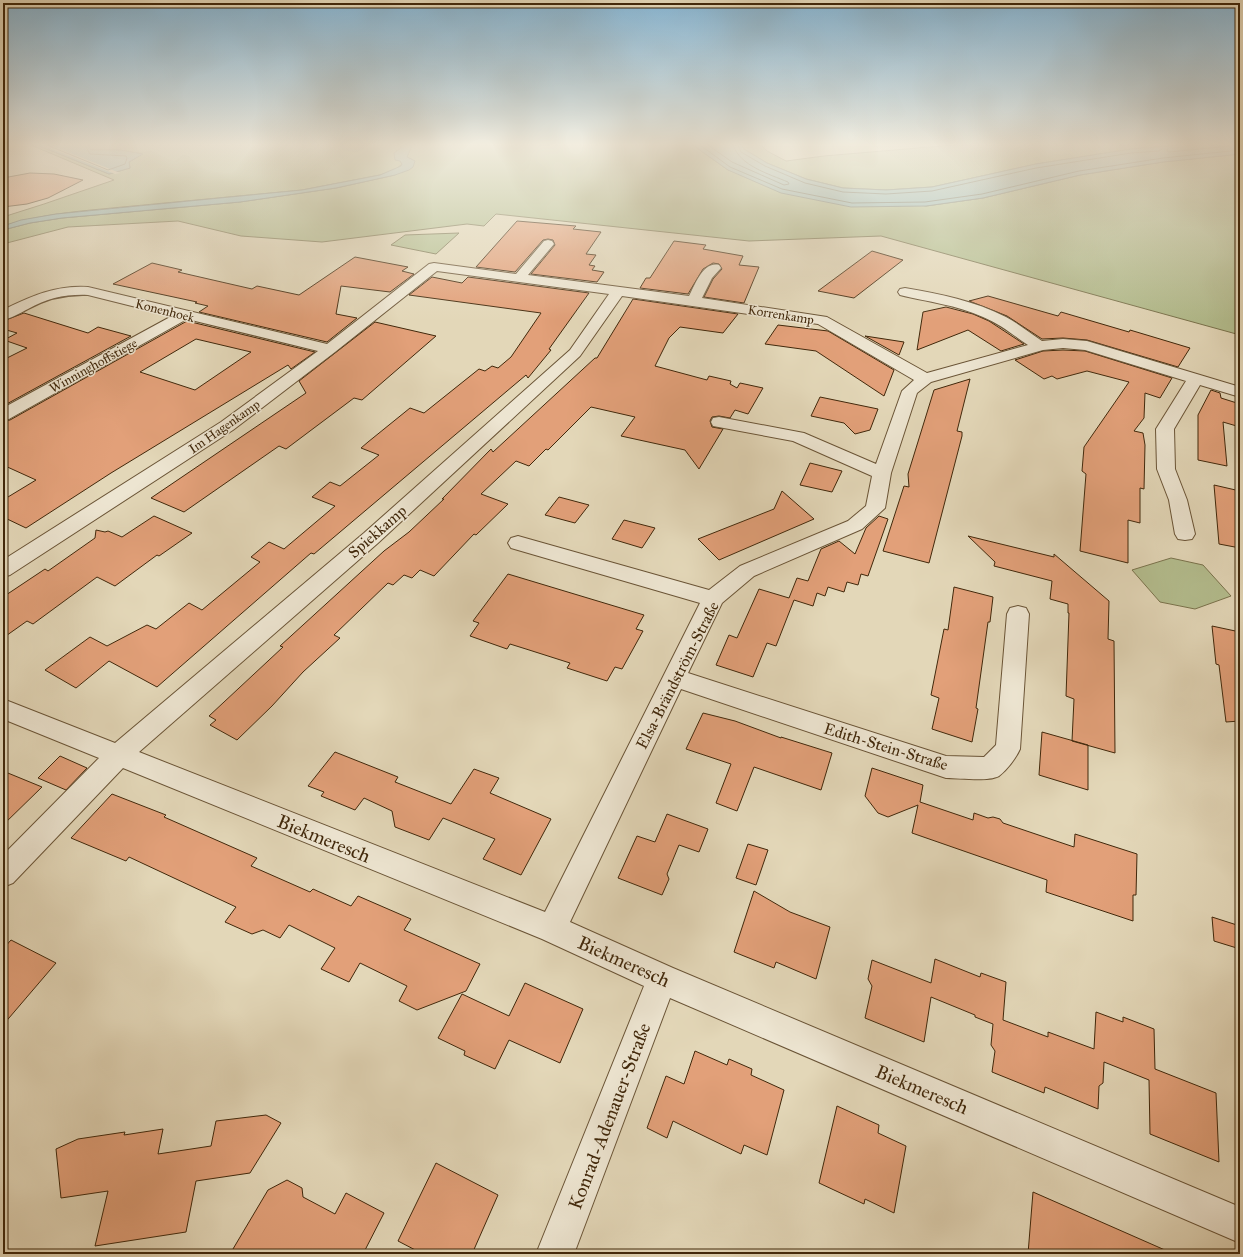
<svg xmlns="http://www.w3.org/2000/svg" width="1243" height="1257" font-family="'IM FELL Great Primer',serif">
  <rect width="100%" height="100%" fill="#e3d7b8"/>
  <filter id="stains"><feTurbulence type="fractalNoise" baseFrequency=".005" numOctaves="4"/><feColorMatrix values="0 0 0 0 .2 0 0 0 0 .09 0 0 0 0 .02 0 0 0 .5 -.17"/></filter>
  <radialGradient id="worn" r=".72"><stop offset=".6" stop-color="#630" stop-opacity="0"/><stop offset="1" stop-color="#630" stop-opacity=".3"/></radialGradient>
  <!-- green -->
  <path fill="#b4be8f" stroke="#7a734d" d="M31,145H37L109,174L130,168L129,162L142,154L120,150H90L88,145H401V148L396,151L402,164L395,170L380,175L302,190L91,210C61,213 32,217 3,226V217L44,204L114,180Z
    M412,145H695L697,148L728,170L926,206L983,198L1080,175L1163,162L1240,154V335L881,236L749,241L496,214L484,226L467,224L322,242L241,236L178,221L68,227L3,244V230L30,223L62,218L240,202L336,188L395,175L413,160L407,157Z
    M741,145H761L767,151L786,161L824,156L953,145H1182L1131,149L1036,164L932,187L886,190L843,188L806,179L767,163L744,149Z
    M459,233L436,254L391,245L405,235Z
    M1171,558L1203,565L1231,596L1195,609L1160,602L1132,570Z"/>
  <!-- water -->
  <path fill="#96b8b6" stroke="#747e72" d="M37,145H88L91,150H120L143,154L129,162L130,168L109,174Z
    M401,145H412L407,157L415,161L413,167L409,170L395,175L336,188L240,202L62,218L30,223L3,230V226L21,220L56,214L302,190L380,175L401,166L402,164L400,161L395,160L394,153L401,148Z
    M695,145H741L744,149L767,163L806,179L843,188L886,190L932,187L1036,164L1131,149L1182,145H1240V154L1163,162L1080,175L983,198L926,206L851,207L781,193L728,170L697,148Z"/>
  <!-- pier -->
  <path fill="#e3d7b8" d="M42,145H50L120,173L115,174Z"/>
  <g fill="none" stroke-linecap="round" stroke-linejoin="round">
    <!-- shore -->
    <path stroke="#6c7060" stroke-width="1" d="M47,145L108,170L125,164L127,158L126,156L90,154L85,145
      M700,145L730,167L782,189L852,203L925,202L982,194L1079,171L1163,158L1240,150
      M708,145L732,162L784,185L789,184L788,182C769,174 740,166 733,145
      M738,145L741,152L765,166L805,183L843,192L886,194L932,191L1036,168L1131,153L1159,151L1162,149L1163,145
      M1168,145L1167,151L1169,152L1240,145"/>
  </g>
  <!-- building -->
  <path fill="#e2a079" stroke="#41280b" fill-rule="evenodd" d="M30,173L54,174L83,180L48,198L27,204L3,207V178Z
    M517,221L576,226L573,229L601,232L586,254L596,255L589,265L595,266L592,270L604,272L597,282L531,274L555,245L553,240L548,239L543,240L515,272L476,267Z
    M674,241L706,245L703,249L743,256L739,265L759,267L744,303L704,297L713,279L722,269L719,264L713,263L703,269L688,294L640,288L646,278H650Z
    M872,251L903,260L854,298L818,291Z
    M355,257L408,267L402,271L414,274L390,292L341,286L336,314L357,318L327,342L199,312L208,306L195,303L197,302L113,284L152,263L182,270L178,272L252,289L257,286L299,295Z
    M432,277L462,283L468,277L589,293L549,349L551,350L528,378L526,375L314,554L311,553L157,687L109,661L76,688L45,670L90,637L107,646L147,625L156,629L189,603L202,610L260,562L251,557L269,542L284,549L335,506L312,497L330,482L340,486L379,455L361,448L368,442L410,408L424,413L479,369L485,371L492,366L498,368L511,357L541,313L409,295Z
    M988,296L1058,316L1061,312L1129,332L1130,330L1190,348L1178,367L1087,340L1063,338L1042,339L1007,316L969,301Z
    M633,299L738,314L723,333L680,327L669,338L655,366L707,380L709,376L731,381L730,384L737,388L740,383L763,388L748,414L735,410L730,418L719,416L712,417L710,421L712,427L723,429L699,469L685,450L621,436L635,417L591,407L548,450L546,449L529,466L516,461L481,494L508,504L476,535L474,534L434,576L420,570L412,578L404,575L393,585L388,583L334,635L340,638L303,672L272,706L237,740L210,725L216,720L209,716L283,647L280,646L384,551L409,532L444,499H442L491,449L493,452L595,358H597Z
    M946,307L973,314L989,321L1024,344L1001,351L968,330L917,350L923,312Z
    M24,313L88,333L98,327L131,336L3,406V360L27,348L4,340L17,333L3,329V321Z
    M187,321L315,352L291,369L288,365L111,473L26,528L3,517V500L36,480L3,465V421L10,420ZM196,339L251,352L195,390L140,372Z
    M375,322L436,336L362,400L354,398L286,449L279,446L184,512L151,498L306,393L299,381Z
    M778,325L828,331L894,370L884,396L816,351L765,344Z
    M865,336L904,342L899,355Z
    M1063,350L1085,351L1172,378L1160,398L1145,393L1144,418L1134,431L1143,433L1145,445L1144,489L1140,488V523L1128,520V563L1080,551L1086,474L1082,471L1084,447L1129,382L1087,371L1057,379L1052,376L1044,379L1015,360L1043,351Z
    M970,379L957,431L962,432V436L929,563L883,551L904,486L909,487L908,474L934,390Z
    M1211,390L1220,393L1221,398L1240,404V427L1223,422L1227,466L1198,460V415Z
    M820,397L878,409L870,430L855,434L844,423L811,416Z
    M810,463L842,471L832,492L800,485Z
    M1214,485L1240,491V548L1219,544Z
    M782,491L814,519L719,560L698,539L774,509Z
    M559,497L589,505L575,523L545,515Z
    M154,516L192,533L159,556L157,555L115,586L97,577L33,624L27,621L3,638V597L45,569L48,571L95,538L96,530L105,532L108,531L122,537Z
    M879,516L888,519L868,576L861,574L858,585L847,582L844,592L828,587L825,596L817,593L813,606L794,600L776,646L767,643L753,677L716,665L729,635L737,638L759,589L789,598L797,578L808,581L821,549L839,541L855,554L866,528Z
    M624,520L655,528L642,548L612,539Z
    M968,536L1054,557V554L1109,601L1108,639L1114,641L1115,753L1072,741L1074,699L1066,696L1069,613H1068V604L1050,599L1052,581L994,566L995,562Z
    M508,574L644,615L636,629L643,631L622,669L615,667L607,681L567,668L570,663L526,649L510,644L507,649L470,636L479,623L473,621Z
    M954,587L993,597L990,622H988L976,708L978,709L972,742L932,729L939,698L931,695L944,629L948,630Z
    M1212,626L1240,632V721L1226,722L1219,665L1216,664Z
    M703,713L735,721L781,738V737L832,753L821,790L754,767L737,811L716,803L731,764L686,749Z
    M1042,732L1088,745V790L1039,775Z
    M335,752L398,777L395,782L451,804L474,769L499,778L490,793L551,819L521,875L483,859L495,839L443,818L429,840L395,827L392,811L364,798L355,810L321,796L324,792L308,786Z
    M60,756L87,768L66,790L38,778Z
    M872,768L923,785L920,802L973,820L974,813L988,818L993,817L1000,819L1003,823L1074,847L1075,834L1137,854L1136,895H1133V921L1046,892L1047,880L912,833L918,805L888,817L878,813L865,796Z
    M3,771L42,787L3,825Z
    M112,794L166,815L164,817L257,858L251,866L310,892L313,889L351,906L358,896L411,919L404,930L480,964L466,991L417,1010L399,1001L407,986L360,963L349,982L321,969L335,948L289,925L280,938L263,930L252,934L225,922L236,907L129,857L126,861L71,838Z
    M667,814L708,829L699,852L679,845L667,874L669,879L662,895L618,878L637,836L655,842Z
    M748,844L768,850L756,885L736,878Z
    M754,891L790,912L830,927L816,979L776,962L774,968L734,952Z
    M1212,917L1240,926V949L1214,941Z
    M11,940L56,963L3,1025V949Z
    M935,959L980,977L981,973L1006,982L1003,1020L1048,1037V1032L1094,1049L1096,1012L1123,1022V1017L1154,1029L1155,1069L1216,1093L1219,1162L1150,1134L1149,1080L1104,1062L1103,1083L1099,1086L1098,1109L1045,1087L1044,1093L992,1072L995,1051L991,1045L993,1024L975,1017V1015L931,997L924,1042L865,1018L872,986L868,979L872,960L931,983Z
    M525,983L583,1009L560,1063L509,1040L495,1069L464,1055L465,1051L438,1038L462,994L509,1016Z
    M695,1051L727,1065L729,1059L752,1069L751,1075L784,1090L767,1155L744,1145L741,1154L673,1121L667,1138L647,1128L666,1076L684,1084Z
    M837,1106L879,1125L878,1133L906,1146L894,1213L865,1199L864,1204L819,1183Z
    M266,1115L281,1123L250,1173L196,1181L186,1232L95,1246L108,1191L61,1198L56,1149L78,1139L125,1132L124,1135L163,1129L158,1154L211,1146L216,1121Z
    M436,1163L498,1195L472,1254H423L398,1241Z
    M287,1180L302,1188L303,1197L335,1214L346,1193L384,1213L363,1254H230L268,1190Z
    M1033,1192L1174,1254H1028Z"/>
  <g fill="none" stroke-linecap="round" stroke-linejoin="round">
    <!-- minor casing -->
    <g stroke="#6a5436" stroke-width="2">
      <path id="minor" d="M548,240L552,241L554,244L528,275L689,296C695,285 703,261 719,265L721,268L712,278L702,298L827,317L927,373L1028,345C1013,335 1000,324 983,317C957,305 928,302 900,295L898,292L900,289L905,288C940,294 975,301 1006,317C1019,324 1030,333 1042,341L1063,339L1087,341L1240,387V397L1200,385L1174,429L1175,469L1187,500L1195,534L1192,539L1185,540L1178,539L1175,534L1169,500L1157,469L1156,429L1186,381L1085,350L1063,348L1043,350L931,382L917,393L891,473L885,508L862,529L754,576L722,603L688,673L946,756L984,757L996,745L1007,614L1010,608L1018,606L1026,608L1029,614L1020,749C1016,758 1007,770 999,776C988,782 959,778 946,778L681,689L570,922L673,968L1240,1207V1243L670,998L574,1254H536L644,986L542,939L123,768L13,883L3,887V855L99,758L3,719V699L115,743L364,533L570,350L609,294L437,271L335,352L233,430L10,575L3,577V560L221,422L318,351L187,319L9,419L3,420V408L172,316L88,295C66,294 48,298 28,309C20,313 12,318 3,320V310C31,296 56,285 88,287L327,344L429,264L434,263L516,274L544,241ZM622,296L818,324L914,380L902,391L876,464L804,433L719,417L713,418L711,422L713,426L793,441L872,476L866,506L848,521L740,566L709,590L518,536L511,538L508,543L511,548L700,603L545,912L139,752L378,543L580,356Z"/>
    </g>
    <!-- minor -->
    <use href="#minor" fill="#ede5d1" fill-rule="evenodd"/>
  </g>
  <!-- sky -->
  <linearGradient id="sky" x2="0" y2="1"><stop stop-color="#87b6d4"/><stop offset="0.45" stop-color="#f2eddf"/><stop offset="1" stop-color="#f2eddf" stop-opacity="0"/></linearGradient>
  <rect width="1243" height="321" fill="url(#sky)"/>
  <g text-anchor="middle" stroke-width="3" stroke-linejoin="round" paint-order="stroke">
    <!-- far-street labels -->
    <g font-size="13" fill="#41280b" stroke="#ede5d1">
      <text transform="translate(165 310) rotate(14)" y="5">Konenhoek</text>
      <text transform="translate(781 314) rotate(9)" y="5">Korrenkamp</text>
      <text transform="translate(93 365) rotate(-29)" y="5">Winninghoffstiege</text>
      <text transform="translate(224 426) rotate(-35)" y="5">Im Hagenkamp</text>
    </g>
    <!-- street labels -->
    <g font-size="16" fill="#41280b" stroke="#ede5d1">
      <text transform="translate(377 531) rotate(-41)" y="6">Spiekkamp</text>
      <text transform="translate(677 675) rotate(-63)" y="6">Elsa-Brändström-Straße</text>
      <text transform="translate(886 746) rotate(17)" y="6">Edith-Stein-Straße</text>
    </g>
    <!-- near-street labels -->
    <g font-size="19" fill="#41280b" stroke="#ede5d1">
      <text transform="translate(324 838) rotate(22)" y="7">Biekmeresch</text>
      <text transform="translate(624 961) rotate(24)" y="7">Biekmeresch</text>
      <text transform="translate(922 1089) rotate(23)" y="7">Biekmeresch</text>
      <text transform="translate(609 1116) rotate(-69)" y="7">Konrad-Adenauer-Straße</text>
    </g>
  </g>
  <!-- margin -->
  <rect width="1243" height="1257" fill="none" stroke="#e3d7b8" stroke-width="16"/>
  <rect x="4" y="4" width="1235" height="1249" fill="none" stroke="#41280b" stroke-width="2"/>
  <rect x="8" y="8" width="1227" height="1241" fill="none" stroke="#41280b"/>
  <rect width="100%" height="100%" filter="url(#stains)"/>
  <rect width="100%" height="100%" fill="url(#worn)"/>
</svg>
